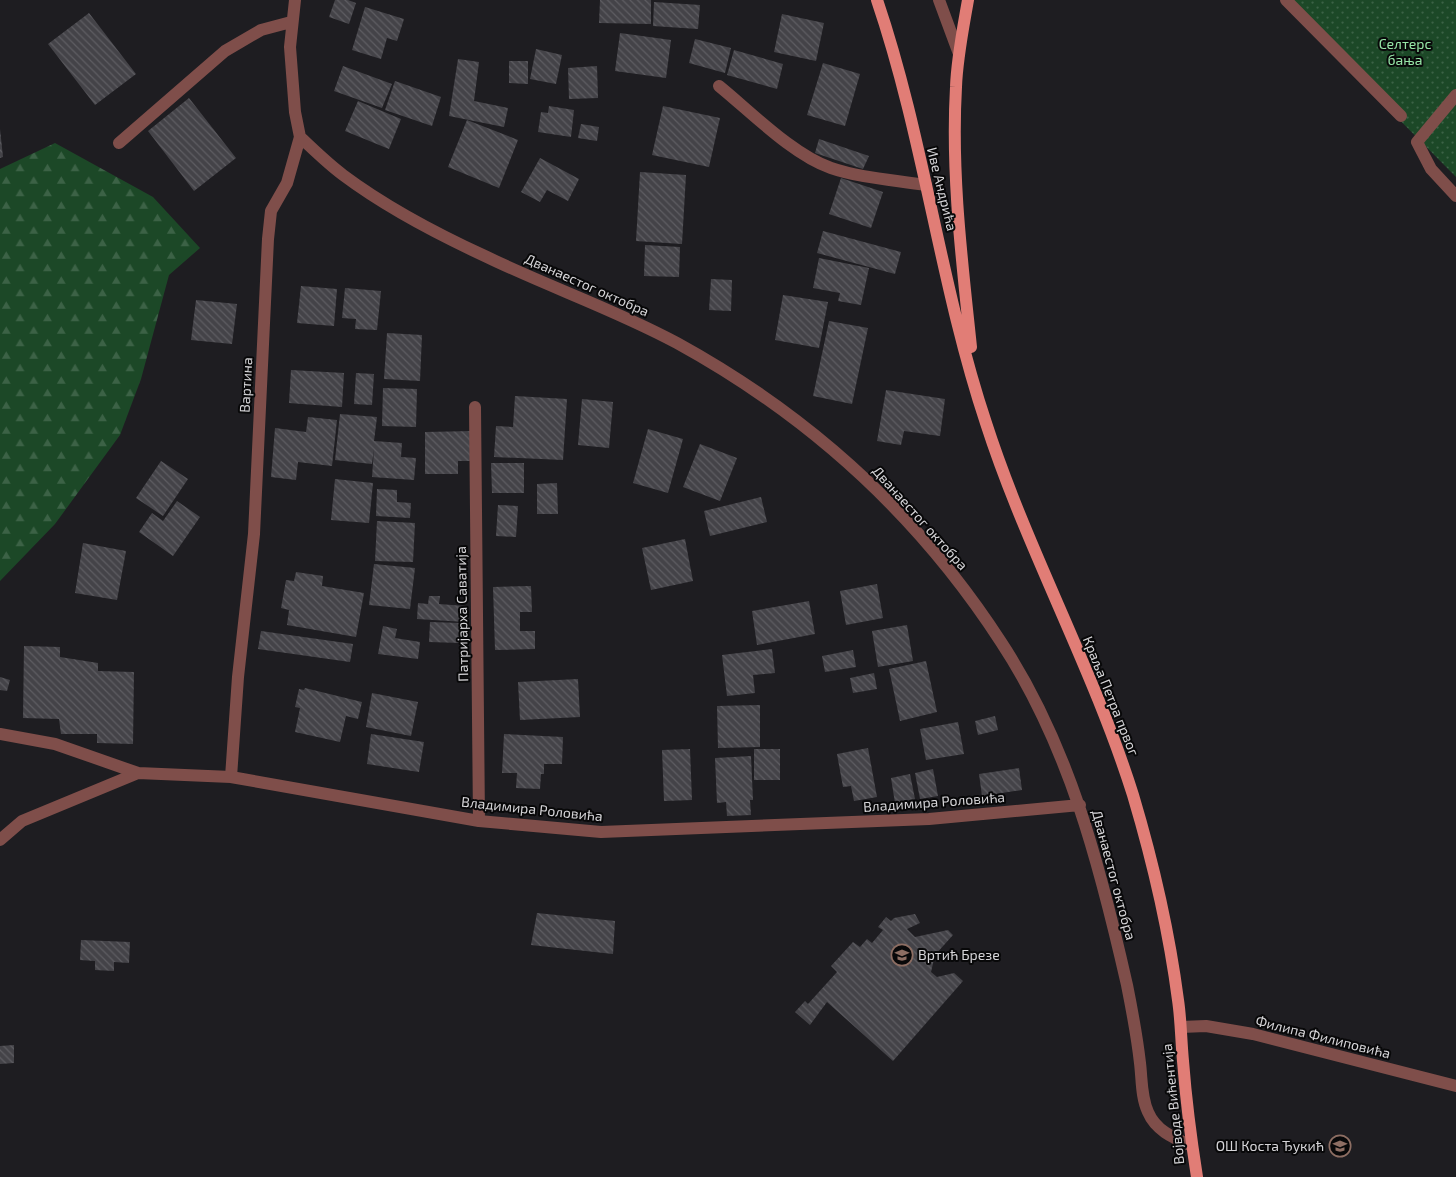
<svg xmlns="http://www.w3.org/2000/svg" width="1456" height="1177" font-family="'Exo 2',sans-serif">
  <defs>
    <pattern id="grass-dots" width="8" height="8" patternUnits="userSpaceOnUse" patternTransform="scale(1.25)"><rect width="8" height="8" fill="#1c4827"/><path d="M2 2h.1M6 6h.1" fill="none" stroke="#3c6246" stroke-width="1.8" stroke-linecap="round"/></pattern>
    <pattern id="forest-firs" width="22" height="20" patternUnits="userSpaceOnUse" patternTransform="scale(1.25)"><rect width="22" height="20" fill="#1c4827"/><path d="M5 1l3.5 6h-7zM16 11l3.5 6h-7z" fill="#3c6246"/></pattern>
    <pattern id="building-back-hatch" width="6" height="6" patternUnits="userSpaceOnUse" patternTransform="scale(1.25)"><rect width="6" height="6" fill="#444348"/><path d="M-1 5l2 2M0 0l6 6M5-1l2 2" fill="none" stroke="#5e5d62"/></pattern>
  </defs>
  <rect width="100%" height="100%" fill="#1e1d21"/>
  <!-- grass -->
  <path fill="url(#grass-dots)" d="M1281,0H1456V177Z"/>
  <!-- forest -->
  <path fill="url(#forest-firs)" d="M55,143L153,197L200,248L169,275L141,379L120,435L55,524L0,581V169Z"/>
  <!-- building -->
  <path fill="url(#building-back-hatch)" d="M335,0H348L356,3L349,24L329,17Z
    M600,0H651V24L599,23Z
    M654,2L700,5L698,29L653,26Z
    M365,7L404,19L397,41L387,38L381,59L352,50Z
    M89,13L136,74L95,105L48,44Z
    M782,14L824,23L816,61L774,52Z
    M620,33L671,40L666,78L615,71Z
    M695,39L731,48L725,73L689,63Z
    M536,49L562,55L556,84L530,79Z
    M734,50L783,64L777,89L727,75Z
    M458,59L479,62L474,101L508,108L504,127L449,116Z
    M509,61H528V84L509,83Z
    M823,63L860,74L845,126L807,115Z
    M343,66L392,84L382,108L334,91Z
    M597,66L598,98L569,99L568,68Z
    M395,81L441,97L432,126L385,110Z
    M189,98L236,158L194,191L148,131Z
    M358,101L401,119L389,149L345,131Z
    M549,106L574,110L571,137L538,132L541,112L548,113Z
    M663,106L720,118L709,167L652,155Z
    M467,120L518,140L499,188L448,167Z
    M581,124L599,127L597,141L578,138Z
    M0,129L3,157L0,158Z
    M819,139L869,156L863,169L815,153Z
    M540,158L579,179L568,201L547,190L540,202L521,192Z
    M640,172L686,175L682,244L636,241Z
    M841,178L883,192L871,228L829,214Z
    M823,231L901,252L895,274L817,253Z
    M645,245L680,247L679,277L644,276Z
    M819,258L869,268L861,305L838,301L840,293L813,288Z
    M711,279L732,280L731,311L709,310Z
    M301,286L337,289L334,326L297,323Z
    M345,288L381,291L377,330L355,329L356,319L342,318Z
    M783,295L828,302L819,348L775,340Z
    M196,300L237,304L232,344L191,340Z
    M829,321L868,328L852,404L813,396Z
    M387,333L422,335L420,381L384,379Z
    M291,370L344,373L342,407L289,403Z
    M356,373L374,374L372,405L354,404Z
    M383,388L417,389L416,427L382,426Z
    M886,390L945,399L940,436L904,431L901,445L877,441Z
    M515,396L567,399L563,460L494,457L496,426L513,427Z
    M582,399L613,402L609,448L578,445Z
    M340,414L377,417L374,441L402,443L401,457L416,458L414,480L372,477L374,449L372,464L335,460Z
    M308,417L337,420L332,466L298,462L296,480L271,477L275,428L306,432Z
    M648,429L683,439L668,493L633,483Z
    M473,431V461H458V474H425V432Z
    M700,444L737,458L720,501L683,487Z
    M161,461L188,479L163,516L136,498Z
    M491,463H524V493H492Z
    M335,479L373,483L369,523L331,520Z
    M557,483L558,514H537V484Z
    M377,489L397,490V502L411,503L410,518L376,516Z
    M761,497L767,522L710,536L704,511Z
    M177,501L200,517L173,556L139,532L152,513L163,521Z
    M498,505L518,506L516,537L496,536Z
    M377,521L415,523L413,562L375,561Z
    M685,539L693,581L651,590L642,548Z
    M83,543L126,551L117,600L75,593Z
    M374,564L415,568L410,609L369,605Z
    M296,572L323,576L322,586L364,593L356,637L287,625L289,610L281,608L286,580L294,581Z
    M877,584L883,618L846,625L840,591Z
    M531,586L532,612H520V631H535V649L495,650L493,587Z
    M429,596H440L439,604L465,606V622L417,619L418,603L428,604Z
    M809,601L815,634L757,645L752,611Z
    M430,622L461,623L460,643L429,642Z
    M907,625L913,661L878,667L872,631Z
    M383,626L397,629L395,638L420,642L418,659L378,654Z
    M261,631L353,644L350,662L258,649Z
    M24,646L60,647V657L98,663V671L134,672L133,744L97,743V734H61L59,719L23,718Z
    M772,649L775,673L753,675L755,693L727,696L722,655Z
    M853,650L856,667L825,672L822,656Z
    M926,661L937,712L900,721L889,669Z
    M874,673L877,689L853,693L850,678Z
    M0,677L10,680L7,691L0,690Z
    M578,679L580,717L520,720L518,682Z
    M305,688L362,702L358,719L346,716L340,742L295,732L300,708L295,707L299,689L304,690Z
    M372,693L418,702L411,736L366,727Z
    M760,705V747L718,748L717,706Z
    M995,716L998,730L978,735L975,721Z
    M958,722L964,754L926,760L920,729Z
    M371,734L424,742L419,772L367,764Z
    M504,734L563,737L562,764H544V774H541L540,789L516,788L517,773H502Z
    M868,748L877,797L854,801L851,786L843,787L837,754Z
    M690,749L692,800L664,801L662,750Z
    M754,749H780V780H754Z
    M751,756L753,800H750L751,815L727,816L726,802L717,803L715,758Z
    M1019,768L1022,790L982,796L979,774Z
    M933,769L938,796L920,799L915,773Z
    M910,774L915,799L895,803L891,778Z
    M537,913L615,921L613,954L531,945Z
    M915,914L920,923L907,929L915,937L948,930L953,935L935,955L931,972L937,977L954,973L963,981L893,1061L827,1002L810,1025L795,1012L805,1001L808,1004L837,972L831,966L853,942L860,947L867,939L872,943L883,930L878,927L886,917L891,921L894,918Z
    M81,940L130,942L129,963L114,962V971L95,970V961L80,960Z
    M14,1045V1063L0,1064V1046Z"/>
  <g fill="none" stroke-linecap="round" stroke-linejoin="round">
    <!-- minor -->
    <path stroke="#7f4e4a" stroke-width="12" d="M939,0L959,54
      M1286,0L1401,116
      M719,86C751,112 793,155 831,168C860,178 895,180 926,185
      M1456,95L1417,142L1431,169L1456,196
      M300,137C314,150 328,164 343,175C387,208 437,234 487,257C549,287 616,310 677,343C810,416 918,514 1001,642C1069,745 1100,866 1127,985C1132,1010 1137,1036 1140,1063C1142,1079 1141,1097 1148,1112C1156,1131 1174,1138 1192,1146
      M119,143L225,51L261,30L291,22
      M475,407L479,821
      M0,734L55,744L138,773
      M231,777L238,677L254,534L268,239L271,211L287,183L300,137L295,112L290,47L295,0
      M0,840L22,821L138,773L231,777L479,821L601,832L929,819L1080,805
      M1181,1027L1206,1026L1253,1034L1456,1086"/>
    <!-- major -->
    <path stroke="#e17d76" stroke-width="12" d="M877,0C924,138 940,285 986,423C1027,550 1093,668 1133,795C1153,862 1169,931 1178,1000C1181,1020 1181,1040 1183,1061C1186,1100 1191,1139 1197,1177
      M968,0C963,29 957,58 956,87C951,174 962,261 971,347"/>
  </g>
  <!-- icons -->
  <defs>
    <g id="school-ring" transform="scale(1.125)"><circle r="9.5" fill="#080809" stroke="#8d6e63" stroke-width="1.5"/><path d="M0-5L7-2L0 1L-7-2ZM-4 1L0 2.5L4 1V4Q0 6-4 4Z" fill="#8d6e63"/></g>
  </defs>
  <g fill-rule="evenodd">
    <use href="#school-ring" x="902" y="955"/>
    <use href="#school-ring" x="1340" y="1146"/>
  </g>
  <g text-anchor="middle" stroke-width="4" stroke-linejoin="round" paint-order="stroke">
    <!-- park labels -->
    <g font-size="14" fill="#97e6a7" stroke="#080809">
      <text x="1405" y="49">Селтерс<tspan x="1405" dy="16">бања</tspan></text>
    </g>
    <!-- street labels -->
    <g font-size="14" fill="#d6d5d8" stroke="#080809">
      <text transform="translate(942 189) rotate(76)" y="5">Иве Андрића</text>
      <text transform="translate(587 285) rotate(24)" y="5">Дванаестог октобра</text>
      <text transform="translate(246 385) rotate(-87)" y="5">Вартина</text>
      <text transform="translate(920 518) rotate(48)" y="5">Дванаестог октобра</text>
      <text transform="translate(462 614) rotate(-91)" y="5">Патријарха Саватија</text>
      <text transform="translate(1111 696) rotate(68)" y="5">Краља Петра првог</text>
      <text transform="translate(934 802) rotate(-4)" y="5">Владимира Роловића</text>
      <text transform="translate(532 809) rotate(6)" y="5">Владимира Роловића</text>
      <text transform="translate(1114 875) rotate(75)" y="5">Дванаестог октобра</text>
      <text transform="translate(1323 1037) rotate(14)" y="5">Филипа Филиповића</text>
      <text transform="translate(1173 1104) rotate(-96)" y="5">Војводе Вићентија</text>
    </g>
    <!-- poi labels -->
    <g font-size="14" fill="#d6d5d8" stroke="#080809" text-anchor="start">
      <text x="918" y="960">Вртић Брезе</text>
      <text x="1324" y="1151" text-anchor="end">ОШ Коста Ђукић</text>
    </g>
  </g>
</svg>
